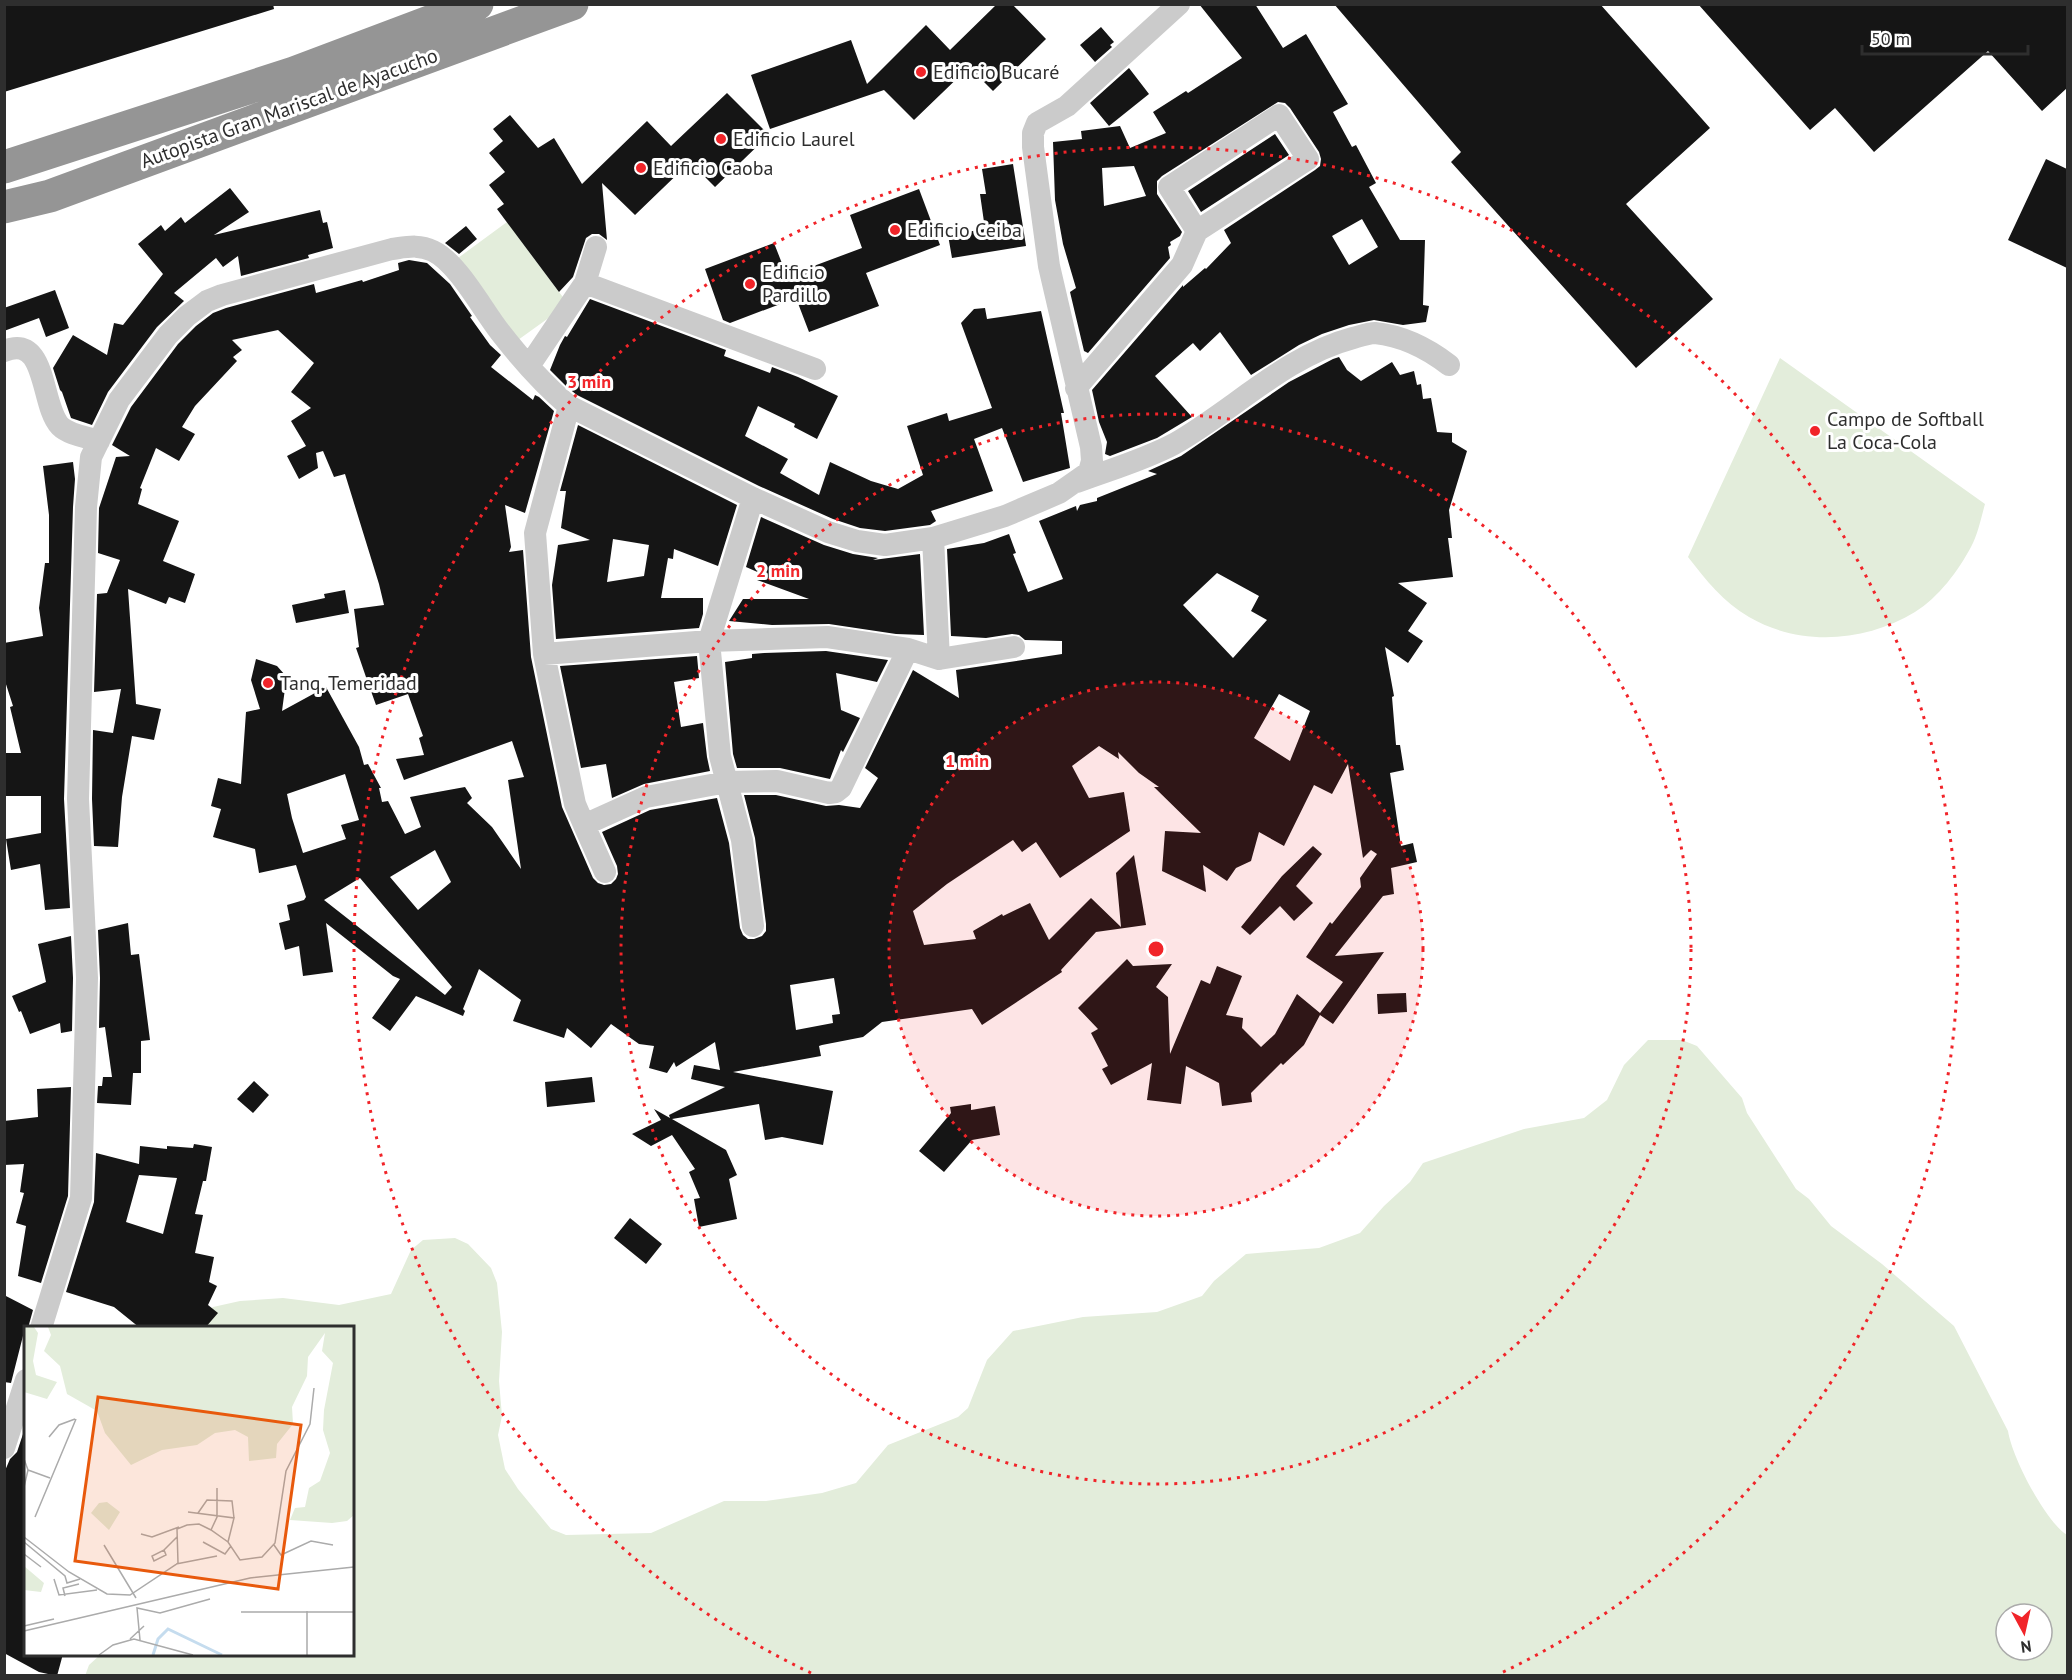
<svg xmlns="http://www.w3.org/2000/svg" width="2072" height="1680" font-family="'PT Sans',sans-serif">
  <rect width="100%" height="100%" fill="#fff"/>
  <!-- green -->
  <path fill="#e3eddb" fill-rule="evenodd" d="M507,222L568,304L518,340L458,258Z
    M1780,358L1985,504C1981,518 1978,534 1971,547C1958,571 1939,597 1915,612C1866,642 1800,647 1749,617C1723,602 1706,580 1688,557Z
    M1648,1040H1682L1697,1046L1742,1098L1747,1113L1796,1189L1809,1199L1831,1226L1882,1264L1954,1326L2008,1431C2012,1457 2045,1521 2067,1535V1675L85,1676L89,1665L100,1655L352,1654V1328L196,1327L203,1317L213,1307L240,1301L283,1298L339,1305L391,1294L411,1250L423,1240L455,1238L468,1244L491,1268L497,1283L502,1332L499,1381L502,1416L498,1435L505,1469L518,1489L551,1529L566,1535L651,1533L724,1501H766L822,1493L856,1483L888,1445L958,1417L968,1408L987,1360L1013,1331L1083,1317L1157,1312L1202,1296L1214,1281L1246,1254L1319,1248L1360,1233L1384,1206L1410,1182L1423,1163L1524,1129L1584,1118L1607,1100L1624,1065ZM2006,1614H2042V1650H2006Z"/>
  <!-- building -->
  <path fill="#151515" fill-rule="evenodd" d="M4,4H273L274,9L4,92Z
    M997,4H1012L1046,39L993,91L969,67L914,120L884,90L770,129L751,75L851,40L867,84L926,25L950,50Z
    M1199,4H1255L1283,48L1306,34L1348,104L1333,112L1352,147L1356,145L1376,183L1369,187L1400,240H1425L1423,305L1429,306L1426,322L1403,325L1374,320L1349,325L1322,334L1299,345L1251,375L1220,332L1200,351L1193,343L1155,376L1192,417L1157,438L1110,456L1105,454L1107,442L1099,422L1092,390L1183,285V287L1205,268L1206,269L1231,243L1224,230L1315,170L1320,166L1321,159L1319,152L1290,108L1285,103L1278,102L1162,176L1157,181V194L1182,232L1180,236L1170,242L1171,245L1168,247L1170,258L1088,353L1084,351L1070,292L1076,288L1063,244L1055,200L1053,142L1082,139L1081,131L1120,126L1130,148L1166,133L1153,112L1186,91L1188,93L1242,58ZM1134,166L1146,196L1104,206L1102,168ZM1362,219L1378,247L1349,265L1332,236Z
    M1334,4H1600L1710,128L1626,204L1713,299L1636,368L1451,162L1461,152Z
    M1698,4H2067V88L2042,111L1988,51L1874,152L1835,108L1810,130Z
    M1101,27L1114,42L1110,45L1112,47L1095,62L1080,45Z
    M1129,68L1149,94L1109,126L1090,103Z
    M727,93L769,135L715,187L690,162L635,215L602,183L607,240L599,234H592L586,238L573,277L559,292L497,209L504,204L489,185L505,172L489,153L503,141L493,129L510,115L538,148L554,138L582,184L647,121L671,146Z
    M1275,134L1289,155L1201,212L1188,191Z
    M2046,159L2067,169V268L2008,240Z
    M1013,164L1026,246L952,258L948,235L985,229L980,194H986L982,169Z
    M230,188L249,212L214,235L320,210L323,223L327,222L333,248L308,255L309,258L241,276L238,256L223,267L216,258L174,293L184,301L157,327L108,392L92,425L71,418L62,392L60,390L53,368L73,335L107,355L114,323L123,325L163,274L138,244L161,225L165,231L181,217L185,223Z
    M919,189L940,245L866,273L879,306L809,332L796,298L730,323L723,320L705,269L774,243L783,266L795,273L862,248L850,215Z
    M466,226L477,239L459,254L445,243Z
    M409,260L427,263L450,284L472,316L470,317L490,345L501,355L491,367L533,400L535,395L539,397L554,411L525,513L505,505L511,547L509,552L523,550L531,657L562,807L593,878L598,883L604,885L611,884L616,879L618,874L617,866L602,832L650,810L717,798L729,843L740,928L743,935L748,939H754L762,936L766,931V924L755,838L744,795H776L826,806L839,805L860,808L878,778L865,768L913,670L959,698L956,670L1062,654V641L1025,640L1019,635L1012,634L986,638L951,636L947,549L984,543L1009,534L1016,553L1013,554L1028,592L1063,579L1039,521L1076,506L1077,511L1080,505L1097,501V498L1157,474L1148,471L1181,456L1289,382L1333,359L1339,357L1347,370L1361,381L1392,362L1400,375L1414,371L1417,385L1421,384L1423,399L1431,398L1437,432L1452,433V442L1467,451L1449,510L1452,538H1448L1453,577L1398,583L1427,603L1408,631L1423,641L1408,663L1385,647L1394,696L1392,697L1396,745H1400L1404,770L1390,773L1401,846L1413,843L1417,862L1391,868L1394,894L1383,896L1335,956L1384,952L1333,1024L1320,1015L1304,1045L1283,1065L1281,1063L1251,1093L1252,1102L1222,1106L1219,1083L1186,1066L1181,1104L1147,1100L1152,1063L1111,1085L1102,1069L1108,1066L1091,1033L1098,1029L1078,1008L1127,959L1133,966L1172,964L1156,987L1168,997L1170,1054L1201,980L1210,984L1217,966L1242,976L1226,1015L1243,1018L1242,1028L1261,1047L1275,1034L1297,994L1320,1013L1343,982L1306,957L1330,922L1332,924L1361,887L1360,878L1377,854L1371,850L1363,858L1348,764L1332,794L1314,785L1284,846L1259,832L1251,861L1236,868L1227,881L1203,865L1206,892L1162,871L1165,831L1201,833L1154,787H1159L1139,773L1118,752L1119,759L1099,746L1072,766L1089,798L1124,792L1130,831L1060,878L1036,842L1022,852L1013,840L947,884L913,911L924,945L976,939L973,931L1002,914L1003,916L1030,903L1049,940L1091,898L1121,927L1116,873L1134,855L1146,925L1096,932L1061,970L1062,972L982,1025L972,1009L882,1022L863,1037L822,1045L819,1046L821,1056L733,1072L833,1091L823,1145L782,1137L765,1140L759,1104L672,1119L726,1150L737,1175L729,1179L737,1219L699,1227L694,1199L700,1198L689,1172L695,1169L672,1135L651,1146L632,1134L661,1120L654,1109L670,1118L669,1115L725,1087L691,1079L694,1065L720,1070L715,1042L676,1067L674,1062L667,1073L649,1068L654,1046L639,1044L611,1024L591,1048L567,1028L564,1038L513,1021L521,1000L479,969L463,1009L465,1011L463,1016L416,996L390,1031L372,1018L400,979L393,976L326,923L333,972L303,976L299,946L285,950L279,923L290,920L287,905L304,900L306,897L296,865L259,873L255,849L213,837L221,809L211,806L218,778L241,784L246,712L260,709L251,680L256,659L277,666L285,675L286,681L282,711L326,687L359,747L364,765L368,764L381,788H379L382,802L388,801L405,834L421,827L410,797L465,787L472,798L467,803L492,827L521,869L508,780L524,777L512,741L404,780L396,759L424,755L419,738L423,736L408,694L376,705L367,680L356,648L359,647L354,609L384,605L379,584L345,474L334,477L323,451L316,453L318,468L299,479L287,456L306,446L291,421L311,408L291,392L314,363L278,330L232,340L242,350L233,357L237,361L195,406L182,427L195,434L179,461L156,448L140,488L142,489L138,504L179,521L163,561L195,574L185,603L169,597L166,604L128,589L136,704L161,709L154,740L132,736L122,797L118,847L94,846L92,799L93,730L113,733L121,689L94,692L97,594L107,593L120,560L98,553L99,508L116,457L130,456L112,445L131,407L178,344L196,326L213,313L226,308L314,284L316,293L362,280L363,282L399,270L398,263ZM1217,573L1259,596L1251,611L1267,620L1233,658L1183,605ZM1279,694L1310,711L1290,761L1254,738ZM345,774L359,820L341,825L346,839L303,853L292,818L287,794ZM435,850L451,882L418,910L390,877ZM360,878L452,987L445,995L324,900ZM834,978L840,1014L832,1015L833,1023L796,1030L790,985Z
    M55,290L69,328L46,337L39,318L4,331V308Z
    M590,299L726,350L724,356L770,373L772,367L798,377L838,396L817,439L794,427L795,424L758,406L745,436L788,459L780,473L819,495L830,462L871,481L898,489L923,475L907,426L947,413L949,421L992,408L961,323L974,309L985,308L987,319L1041,311L1064,413H1061L1070,468L1023,482L1002,428L974,439L993,491L931,511L936,521L930,525L885,531L860,528L833,519L759,486L577,395L568,388L550,370L560,345L565,336L567,337Z
    M578,425L737,505L718,566L674,549L673,559L668,558L661,598H703V614L699,628L556,639L552,585L558,545L590,540L561,528L566,491H560ZM613,539L649,545L644,576L607,582Z
    M73,462L75,479L73,507L64,799L70,908L45,910L40,864L11,870L6,839L41,833V796H4V753H21L10,707L13,706L4,678V643L43,636L39,608L45,563H49V515L43,466Z
    M761,517L824,545L853,554L878,558L873,560L920,554L924,635L896,634L829,624L772,625L729,621L743,599H809L757,580L762,574L746,567Z
    M345,590L349,613L296,623L292,605L325,598L324,594Z
    M826,651L888,660L877,682L836,673L841,710L860,718L843,752L841,750L830,779L780,768H737L733,754L725,662L752,658V654L764,653Z
    M697,656L699,678L674,682L681,727L703,723L707,757L710,771L644,784L612,798L606,764L581,768L560,666Z
    M1313,846L1322,854L1296,886L1313,903L1294,921L1280,906L1250,935L1241,927L1282,876Z
    M128,923L131,955L139,954L150,1040L141,1041V1073H133L131,1105L97,1103L98,1086H102L103,1077H112L105,1027L99,1028L100,978L98,930Z
    M71,936L73,978L72,1031L61,1033L60,1023L30,1034L21,1011L19,1012L12,996L46,982L38,944Z
    M1406,993L1407,1012L1378,1014L1377,994Z
    M592,1077L595,1102L547,1107L545,1082Z
    M254,1081L269,1095L253,1113L237,1099Z
    M71,1087L68,1196L41,1283L18,1276L26,1226L16,1223L24,1193L20,1192L24,1164L4,1165V1121L38,1117L37,1089Z
    M971,1104V1110L995,1106L1000,1135L972,1140L944,1172L919,1151L951,1113L950,1107Z
    M194,1144L212,1147L206,1181H203L195,1214L203,1215L195,1253L214,1257L209,1282L217,1286L208,1305L218,1313L205,1328H140L114,1307L66,1292L94,1202L96,1153L139,1164L140,1146L167,1149V1146L193,1148ZM139,1175L177,1178L163,1234L126,1222Z
    M630,1218L662,1244L646,1264L614,1238Z
    M4,1295L33,1310L28,1328H25L11,1383L4,1382Z
    M26,1425V1654H63L57,1676L39,1672L4,1653V1473L10,1459L17,1452Z"/>
  <g fill="none" stroke-linecap="round" stroke-linejoin="round">
    <!-- street -->
    <path stroke="#cbcbcb" stroke-width="22" d="M1279,115L1308,159L1197,231L1169,187Z
      M585,283L596,247
      M4,351C48,333 40,405 60,426C69,435 87,437 99,441
      M529,366L585,283L815,369
      M1076,388L1182,265L1197,231
      M569,406L535,533L544,654L709,641L827,637L908,649L939,659L1014,647
      M1077,482C1109,470 1144,460 1174,444C1234,410 1285,356 1353,338C1360,336 1369,333 1375,333C1404,336 1427,348 1449,365
      M753,498L709,641L720,756L742,840L753,926
      M933,538L939,659
      M544,654L575,804L584,825L646,797L727,782L777,781L829,793L836,792L841,788L908,649
      M584,825L605,872
      M41,1328L81,1198L87,978L78,799L86,507L91,457L119,400L168,335L187,316L207,301L222,295L392,249C407,247 419,244 433,251C458,263 482,309 500,332C521,359 543,384 569,406L753,498L828,532L857,541L885,545L933,538L1005,516L1059,493L1089,472L1092,461L1091,447L1049,266L1033,147V133L1037,123L1067,106L1179,4
      M4,1448L26,1380"/>
    <!-- highway -->
    <path stroke="#959595" stroke-width="33" d="M4,167L294,73L477,4
      M4,207L50,196L572,4"/>
  </g>
  <!-- distance rings -->
  <circle cx="1156" cy="949" r="267" fill="#f12429" fill-opacity=".12"/>
  <g fill="none" stroke="#f12429" stroke-width="3" stroke-dasharray="3 6">
    <circle cx="1156" cy="949" r="267"/>
    <circle cx="1156" cy="949" r="535"/>
    <path d="M811 1673A802 802 0 1 1 1501 1673"/>
  </g>
  <!-- markers -->
  <g fill="#f12429" stroke="#fff" stroke-width="2">
    <circle cx="921" cy="72" r="6"/>
    <circle cx="721" cy="139" r="6"/>
    <circle cx="641" cy="168" r="6"/>
    <circle cx="895" cy="230" r="6"/>
    <circle cx="750" cy="284" r="6"/>
    <circle cx="1815" cy="431" r="6"/>
    <circle cx="268" cy="683" r="6"/>
  </g>
  <g text-anchor="middle" stroke-width="6" stroke-linejoin="round" paint-order="stroke">
    <!-- poi labels -->
    <g font-size="20" fill="#2e2e2e" stroke="#fff" text-anchor="start">
      <text x="933" y="79">Edificio Bucaré</text>
      <text x="733" y="146">Edificio Laurel</text>
      <text x="653" y="175">Edificio Caoba</text>
      <text x="907" y="237">Edificio Ceiba</text>
      <text x="762" y="279">Edificio<tspan x="762" dy="23">Pardillo</tspan></text>
      <text x="1827" y="426">Campo de Softball<tspan x="1827" dy="23">La Coca-Cola</tspan></text>
      <text x="280" y="690">Tanq. Temeridad</text>
    </g>
    <!-- street labels -->
    <g font-size="20" fill="#2e2e2e" stroke="#fff">
      <text transform="translate(289 108) rotate(-20)" y="7">Autopista Gran Mariscal de Ayacucho</text>
    </g>
  </g>
  <!-- overview -->
  <g transform="translate(24 1326)">
    <rect width="330" height="330" fill="#fff"/>
    <path d="M0,1H10L14,7L9,35L12,49L33,56L23,73L0,66ZM24,1H330V189L323,195L308,197L266,194L271,182L281,181L285,162L296,155L306,127L299,104L300,84L309,37L298,25L301,7L284,31L283,50L268,81L269,98L253,118L252,132L225,135L224,111L211,104L191,107L173,119L138,124L107,139L81,107L73,85L43,68L36,40L20,25L27,9ZM83,176L96,186L85,204L67,187L75,177ZM0,240L20,257L17,266L0,264Z" fill="#e3eddb"/>
    <path fill="none" stroke="#c5dcee" stroke-width="3" d="M129,329L134,313L144,303L198,329"/>
    <path fill="none" stroke="#ababab" stroke-width="1.5" d="M25,111L35,99L51,93M0,133L4,144L0,161M4,144L26,152M164,186L210,192L204,216M174,187L183,174L208,175L210,192M11,191L52,93M187,204L193,191V162M117,208L128,211L155,201M0,211L45,246L83,268L106,269L154,237L153,203L163,199L175,198L187,204L204,216L216,234L238,231L251,217L262,145L286,98L290,62M0,216L41,250L43,257L56,253M179,216L201,228L207,220M80,219L112,272M250,219L257,229L287,215L309,219M140,224L142,229L130,235L128,230ZM140,224L153,211M0,228L17,241M152,238L193,230M30,253L35,269L73,264M41,270L39,262L55,258M217,286H330M0,300L30,293M0,305L226,252L330,241M106,313L120,300M116,314L113,282L136,287L186,273M75,329L89,319L110,313L169,329M283,329V285"/>
    <path fill="#e8590c" fill-opacity="0.15" stroke="#e8590c" stroke-width="3" d="M74,71L277,99L254,263L51,235Z"/>
    <rect width="330" height="330" fill="none" stroke="#2e2e2e" stroke-width="3"/>
  </g>
  <circle cx="1156" cy="949" r="9" fill="#f12429" stroke="#fff" stroke-width="3"/>
  <g font-size="18" text-anchor="middle" font-weight="bold" fill="#f12429" stroke="#fff" stroke-width="6" stroke-linejoin="round" paint-order="stroke">
    <text x="589" y="388">3 min</text>
    <text x="778" y="577">2 min</text>
    <text x="967" y="767">1 min</text>
  </g>
  <!-- border -->
  <rect width="2072" height="1680" fill="none" stroke="#2e2e2e" stroke-width="12"/>
  <!-- north arrow -->
  <g transform="translate(2024 1632) rotate(172)"><circle r="28" fill="#ffffff" stroke="#ababab" stroke-width="1.5"/>
  <path d="M0-4.5L10 22L0 15L-10 22Z" fill="#f12429"/>
  <text y="-9" font-size="16" font-weight="bold" text-anchor="middle" fill="#2e2e2e">N</text>
  </g>
  <!-- scale -->
  <path d="M1862 45v9h166v-9" fill="none" stroke="#2e2e2e" stroke-width="3"/>
  <text x="1871" y="45" font-size="18" fill="#2e2e2e" stroke="#ffffff" stroke-width="4.5" paint-order="stroke">50 m</text>
</svg>
